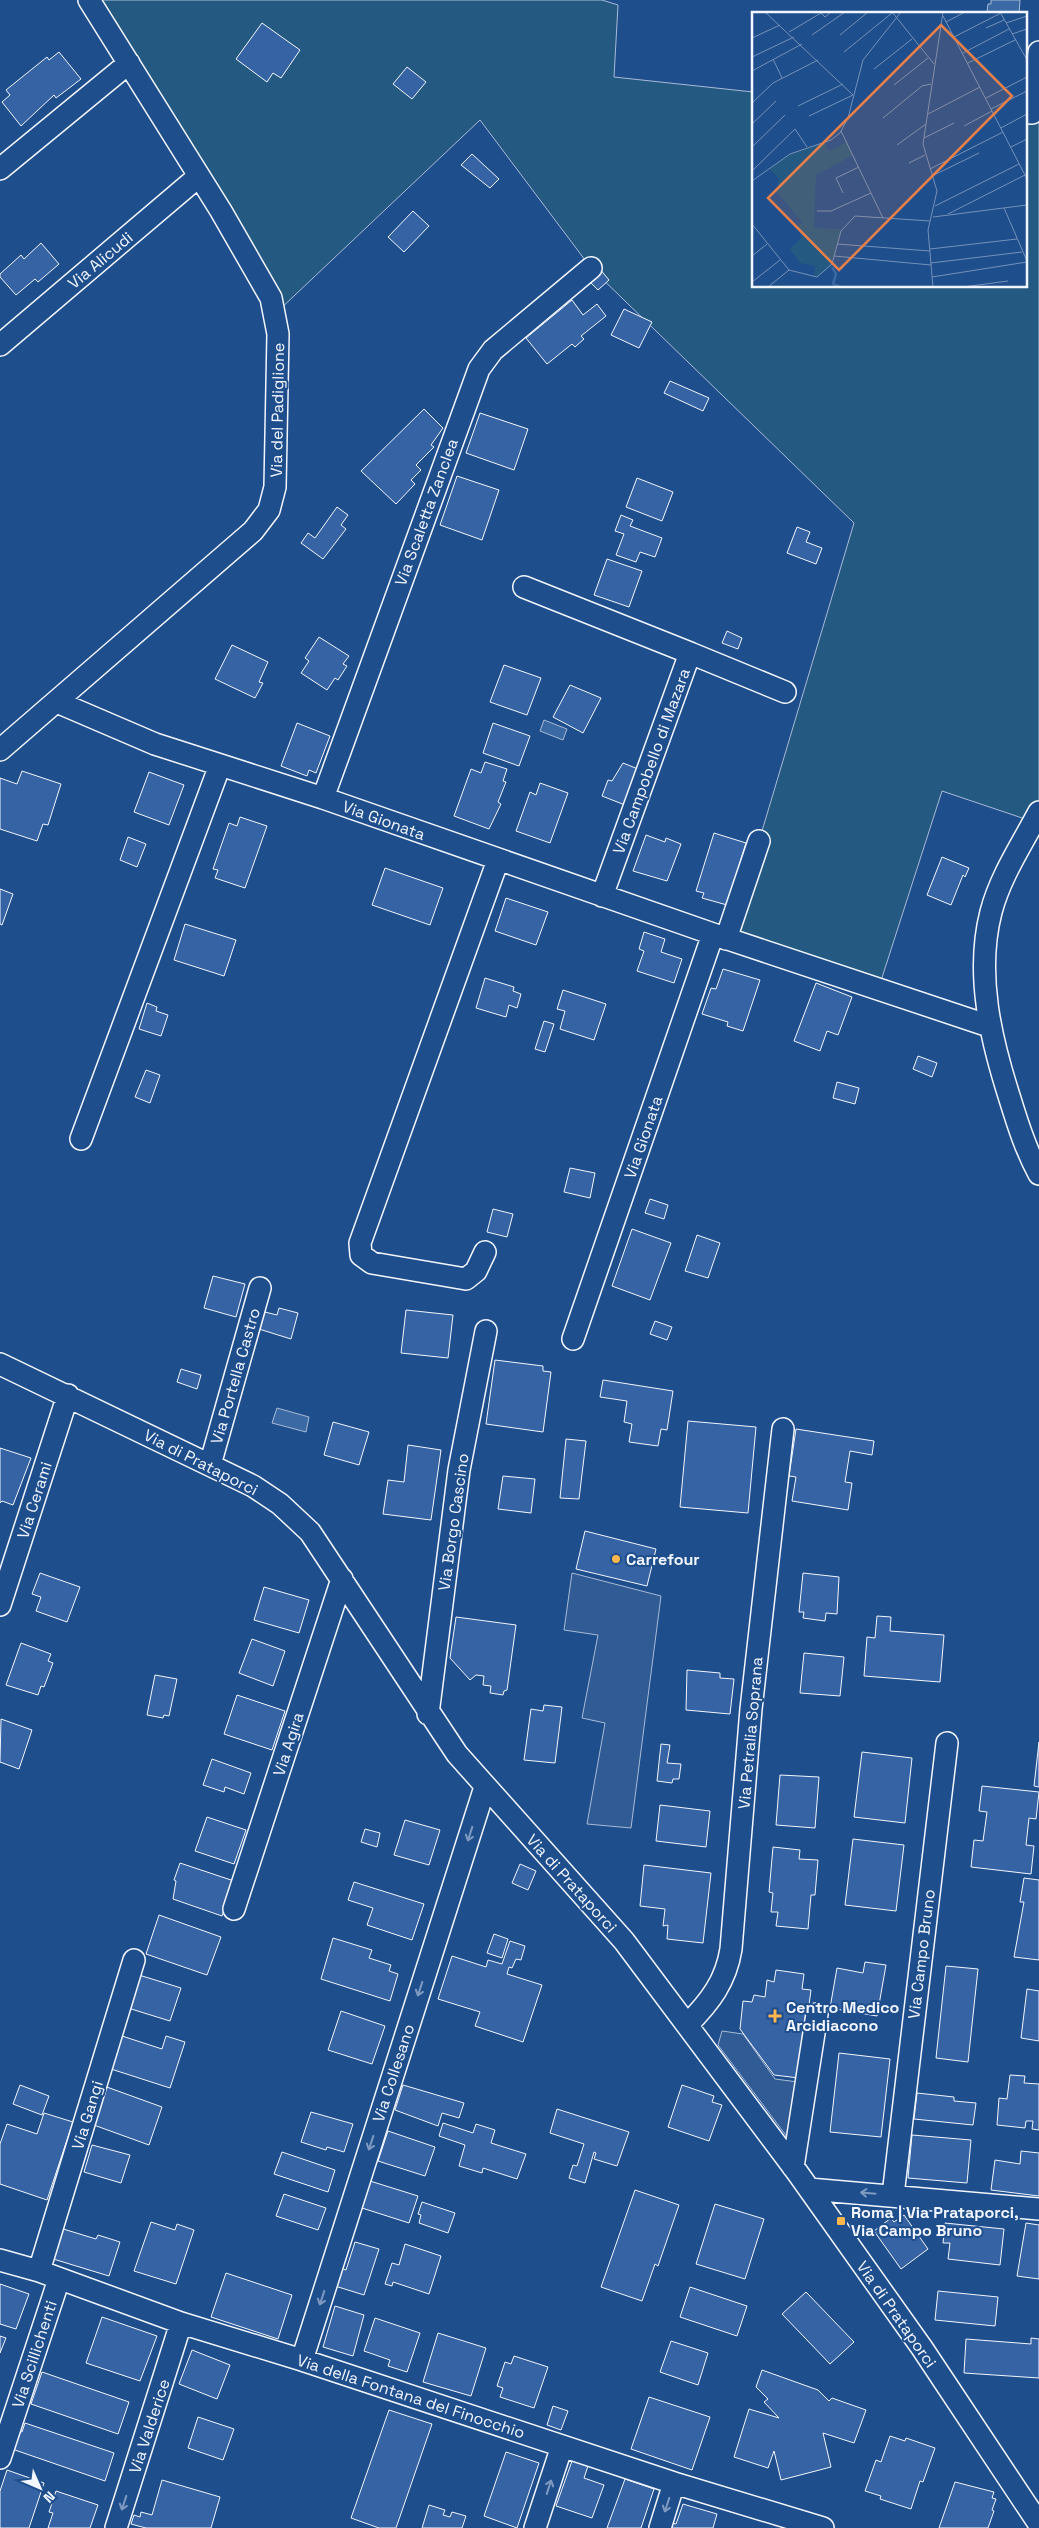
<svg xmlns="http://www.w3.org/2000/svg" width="1039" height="2528" font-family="'Space Grotesk',sans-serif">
  <rect width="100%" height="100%" fill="#1f4e8c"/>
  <!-- green -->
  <path fill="#245a82" stroke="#a8bbd7" d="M89,0H602L618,5L614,77L753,92V286H1025V112L1032,113L1039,124V812L1034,822L942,791L878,990L726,939L759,841L854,523L591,268L480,120L276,313Z"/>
  <!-- parking -->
  <path fill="#305b95" stroke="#a8bbd7" d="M572,1573L661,1596L631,1828L587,1824L605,1723L582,1718L598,1635L564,1630Z
    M722,2031L743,2034L775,2079L798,2082L788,2138L718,2045Z"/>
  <!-- water -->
  <path fill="#3b69a3" stroke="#a8bbd7" d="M991,0H1020L1019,14L987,12L988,4H991Z
    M544,720L567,729L563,740L540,731Z
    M277,1408L309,1417L306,1432L272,1423Z"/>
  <!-- building -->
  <path fill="#3563a3" stroke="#f2f6ff" d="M262,23L300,50L281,78L273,73L267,82L236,59Z
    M59,52L81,79L56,98L54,95L21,126L2,102L10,95L6,90L47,57L49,60Z
    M407,67L426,82L412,99L393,84Z
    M472,154L499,179L490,188L461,165Z
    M413,211L429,226L404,252L388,237Z
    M41,243L59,264L38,282L35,279L16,295L0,277V274L21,255L24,259Z
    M599,268L609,280L598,290L587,279Z
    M572,300L583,315L597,304L606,316L581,336L584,339L575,347L572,344L547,364L526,338Z
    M624,309L652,322L639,348L611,335Z
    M670,381L709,398L703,411L664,393Z
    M424,409L443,428L431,445L434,447L416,465L421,470L411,480L415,484L396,504L361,471Z
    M480,413L528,429L514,470L466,453Z
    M457,476L499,490L482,540L440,525Z
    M637,478L673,492L662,521L626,507Z
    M337,507L348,515L341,525L346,529L323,559L301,543L308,533L315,538Z
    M621,515L633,520L630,526L662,538L655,557L640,552L636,562L616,555L624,534L615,531Z
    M797,527L810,532L806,542L822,548L816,564L787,553Z
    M607,559L642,571L629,607L594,595Z
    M727,631L742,638L738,649L722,643Z
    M319,637L349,656L343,664L347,666L338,680L335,678L327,690L301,673L309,661L305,658Z
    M232,645L268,662L259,682L263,683L255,698L215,679Z
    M504,665L541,678L527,715L490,702Z
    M570,685L601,698L583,733L553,717Z
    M297,723L330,736L316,773L309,770L307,776L281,766Z
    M493,723L530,736L519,766L483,753Z
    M485,762L507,769L503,781L506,782L498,802L501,804L489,829L454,816L471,769L481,773Z
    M623,763L638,769L625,805L602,796L608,780L612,781Z
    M22,771L61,784L48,825L43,824L37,841L0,829V778L17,784Z
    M149,772L184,785L169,825L134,812Z
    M540,783L568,793L550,843L516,831L530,792L536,795Z
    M240,817L267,826L245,888L215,878L218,870L213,869L229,823L237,826Z
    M714,833L746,843L727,905L702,898L704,893L696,891Z
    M646,835L665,842L666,838L681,844L667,881L633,871Z
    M128,837L146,844L137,867L120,860Z
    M942,857L969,868L965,877L963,875L951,905L927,895Z
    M385,868L443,888L430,925L372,905Z
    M0,889L13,894L2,925L0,924Z
    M506,898L548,912L536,945L495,931Z
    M185,924L236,940L224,976L174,960Z
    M644,932L665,939L661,952L682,959L674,983L637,971L644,951L639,949Z
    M723,969L760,980L743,1031L727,1026L728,1022L702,1014L711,988L716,989Z
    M485,978L514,987L513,991L521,994L517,1008L509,1005L506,1017L476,1008Z
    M816,983L852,997L838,1035L827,1031L820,1051L794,1041Z
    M563,990L606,1004L594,1040L560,1029L565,1011L557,1009Z
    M147,1003L157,1007L156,1011L168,1015L161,1036L139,1029Z
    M544,1021L554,1024L545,1052L535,1049Z
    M918,1056L937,1063L932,1077L913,1069Z
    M146,1070L160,1075L150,1103L135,1097Z
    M837,1082L859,1088L855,1104L833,1098Z
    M570,1168L595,1173L590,1198L564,1192Z
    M650,1199L668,1205L664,1219L645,1213Z
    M493,1209L513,1214L507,1237L487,1232Z
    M632,1229L671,1243L650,1300L612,1286Z
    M697,1235L720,1243L708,1278L685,1271Z
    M213,1276L245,1284L236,1317L204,1308Z
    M279,1308L298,1313L291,1339L259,1329L265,1312L277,1315Z
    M406,1310L453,1315L448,1358L401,1353Z
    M655,1321L672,1327L667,1340L650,1334Z
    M495,1360L543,1366V1371L551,1372L543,1432L486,1424Z
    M181,1369L201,1375L197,1389L177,1382Z
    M603,1380L673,1391L667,1430L661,1429L658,1446L629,1442L632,1424L624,1422L627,1401L600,1397Z
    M688,1421L756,1427L748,1513L680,1507Z
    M333,1422L369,1432L359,1465L324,1455Z
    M796,1429L874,1441L872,1455L850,1451L845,1482L852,1483L848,1510L792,1501L796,1477L789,1476Z
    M566,1439L586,1441L579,1499L560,1498Z
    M408,1445L441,1450L431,1520L383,1514L388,1480L404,1482Z
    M0,1448L31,1458L13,1505L2,1501L0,1503Z
    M503,1476L535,1479L531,1513L498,1509Z
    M585,1531L656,1549L647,1586L576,1569Z
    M40,1573L80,1587L67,1622L36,1611L41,1597L32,1594Z
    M803,1573L839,1577L837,1614L826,1613L825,1621L803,1618L804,1612H799Z
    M264,1587L309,1600L299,1633L254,1620Z
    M877,1616L891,1617L890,1631L944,1635L940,1682L864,1676L867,1637L875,1638Z
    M456,1617L516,1625L507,1690L504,1691L503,1695L490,1693L491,1686L483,1685L484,1676L476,1675L470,1680L450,1658Z
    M252,1639L285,1651L273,1686L239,1673Z
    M21,1643L51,1654L48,1661L53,1663L44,1687L41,1686L38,1695L6,1685Z
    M804,1653L844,1657L840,1696L800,1693Z
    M687,1670L720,1673V1678L734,1679L730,1714L686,1710Z
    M155,1675L177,1679L169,1716L164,1715L163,1718L147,1715Z
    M237,1695L285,1711L272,1750L224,1734Z
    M544,1705L562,1707L555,1763L524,1760L531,1709L543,1711Z
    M1,1719L32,1730L19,1769L0,1762Z
    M1039,1742V1787L1034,1786Z
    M661,1744L670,1745L667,1763L681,1764L679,1779H673L672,1783L657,1781Z
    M862,1752L912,1758L905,1823L854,1817Z
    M212,1759L251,1773L244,1794L225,1787L224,1792L203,1785Z
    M780,1775L819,1777L815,1828L776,1825Z
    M982,1786L1039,1792L1036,1819L1029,1818L1026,1845L1034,1846L1031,1874L971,1867L974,1840L983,1841L987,1812L979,1811Z
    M660,1805L710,1811L706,1847L656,1841Z
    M207,1817L246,1830L234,1864L195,1851Z
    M405,1820L440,1830L429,1865L394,1855Z
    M365,1829L380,1833L377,1847L361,1842Z
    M853,1839L904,1845L896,1911L845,1905Z
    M773,1847L800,1850L799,1859L818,1860L815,1895H811L808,1929L776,1926L778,1912H771L773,1893L769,1892Z
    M180,1863L234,1881L222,1916L173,1899L176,1881L174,1880Z
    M520,1864L536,1871L528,1890L512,1883Z
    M644,1865L711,1873L703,1943L667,1939L668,1925L663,1926L665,1909L640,1906Z
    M1024,1878L1039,1880V1960L1014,1957L1024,1902H1020Z
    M354,1882L424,1904L412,1940L367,1925L373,1908L348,1900Z
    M159,1915L221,1937L207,1975L146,1954Z
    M494,1934L508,1939L502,1958L487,1953Z
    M333,1938L372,1950L369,1958L391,1965L389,1971L398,1974L390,2001L321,1979Z
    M510,1941L525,1946L521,1960L516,1959L512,1968L509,1967L507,1974L542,1985L523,2042L475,2026L480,2012L438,1999L452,1956L486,1967L488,1960L502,1964Z
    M865,1962L886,1965L877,2016L830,2008L837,1968L863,1973Z
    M946,1966L978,1969L968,2062L936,2058Z
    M776,1970L804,1974L802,1989L811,1990L799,2078L774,2075L740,2029L743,2001L752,2002L754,1995L765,1997L767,1980L774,1982Z
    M139,1975L181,1988L170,2021L128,2008Z
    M1027,1989L1039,1991V2041L1021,2038Z
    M341,2011L385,2026L372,2064L328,2050Z
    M122,2036L162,2049L166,2036L185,2042L170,2088L111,2069Z
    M839,2053L890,2059L881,2137L830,2132Z
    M1010,2075L1025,2076L1024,2083L1039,2084V2130L1032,2129L1033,2121H1026L1025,2128L997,2125L999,2098L1007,2099Z
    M20,2085L49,2096L42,2115L13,2104Z
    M403,2085L464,2103L459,2118L442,2113L438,2126L395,2110Z
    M682,2085L714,2096L712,2102L722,2105L709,2141L668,2127Z
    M104,2086L162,2107L149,2145L91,2124Z
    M917,2093L954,2097V2101L976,2103L973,2125L914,2119Z
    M557,2109L629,2132L617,2166L594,2159L596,2153L594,2152L585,2183L569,2178L573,2165L577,2166L584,2144L550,2133Z
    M311,2112L353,2124L344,2152L327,2147L326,2150L301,2142Z
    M44,2113L73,2122L47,2200L0,2184V2144L7,2124L37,2134Z
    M443,2123L473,2133L476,2124L495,2130L491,2143L526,2154L517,2179L483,2168L482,2173L459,2166L465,2145L439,2136Z
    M388,2131L435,2147L425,2176L378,2161Z
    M912,2135L971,2140L967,2183L908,2178Z
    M92,2145L130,2155L121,2183L84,2172Z
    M1021,2151L1039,2153V2196L991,2190L995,2160L1020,2164Z
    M282,2152L335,2170L328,2192L274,2174Z
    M370,2181L418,2196L409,2223L362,2208Z
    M635,2190L679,2205L658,2266L655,2264L642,2301L601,2287Z
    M284,2194L326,2208L318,2230L276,2216Z
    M422,2202L455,2213L448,2233L419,2223L421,2215L418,2214Z
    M715,2204L764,2219L745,2279L696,2264Z
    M904,2215L928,2249L901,2269L874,2231L891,2218L894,2222Z
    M151,2222L175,2230L177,2224L194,2230L176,2284L134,2271Z
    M945,2223L1004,2229L1000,2265L948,2259L950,2243H943Z
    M1026,2223L1039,2225V2279L1017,2276Z
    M60,2228L96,2239L98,2235L120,2242L109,2276L50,2258Z
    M355,2242L379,2249L364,2295L335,2286L341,2268L346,2270Z
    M405,2244L441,2256L429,2294L393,2282L392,2286L385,2284L392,2263L399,2265Z
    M226,2273L292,2295L278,2339L211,2317Z
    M0,2284L29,2294L16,2329L0,2324Z
    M690,2287L747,2306L737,2336L680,2317Z
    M938,2291L998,2297L995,2326L935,2320Z
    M806,2292L854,2342L830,2364L782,2314Z
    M335,2306L364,2315L353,2356L323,2347Z
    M102,2317L157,2336L140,2381L86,2363Z
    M375,2318L420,2333L407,2372L388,2366L390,2360L364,2351Z
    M438,2333L486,2348L471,2396L423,2382Z
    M0,2336L6,2338L0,2353Z
    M1031,2338L1039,2339V2378L964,2373L966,2339L1031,2344Z
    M671,2341L708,2353L698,2385L660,2372Z
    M192,2350L230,2365L217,2399L179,2384Z
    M514,2356L548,2367L534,2408L500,2397L503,2388L497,2386L505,2362L511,2364Z
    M762,2370L818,2390L829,2401L832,2398L866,2410L854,2443L823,2433L831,2467L781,2480L774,2451L768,2468L734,2457L749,2409L779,2418L764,2402L768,2399L756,2387Z
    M42,2372L129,2402L118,2434L31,2404Z
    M649,2397L710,2417L692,2470L631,2449Z
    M553,2406L568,2411L561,2430L547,2425Z
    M389,2410L432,2424L396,2528H379L351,2518Z
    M198,2417L234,2429L223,2460L188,2448Z
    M25,2423L114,2453L105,2481L12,2449L19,2431L22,2432Z
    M890,2436L905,2441L906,2438L935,2448L923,2482L920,2481L911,2509L880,2499L881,2496L865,2491L876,2460L881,2462Z
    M506,2452L539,2463L517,2528L484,2516Z
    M572,2461L588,2466L584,2478L604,2485L592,2518L556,2506Z
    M7,2470L44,2483L29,2528H0V2491Z
    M625,2479L654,2489L641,2528H607Z
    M162,2480L220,2497L211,2528H146L131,2524L134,2515L140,2517L141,2512L152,2515Z
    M955,2482L994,2492L992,2498L996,2499L992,2510L994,2511L988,2528H939Z
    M56,2491L98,2505L90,2528H48L53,2513L49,2512Z
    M683,2504L717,2514L713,2528H670L672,2523L676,2524Z
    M429,2505L445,2510L443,2515L450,2517L452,2512L466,2516L462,2528H422Z"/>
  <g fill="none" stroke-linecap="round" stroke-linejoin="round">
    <!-- minor casing -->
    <g stroke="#f2f6ff" stroke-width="24">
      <path id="minor" d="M1025,112L1032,113L1039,52
        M0,169L129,63
        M0,345L199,176
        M524,587L690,653L602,896
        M690,653L785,692
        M57,702L155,744L323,798L713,934L989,1026
        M0,750L253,531L269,510L275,487L278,334L271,298L221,211L89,0
        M323,798L479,369L493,350L591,268
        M1039,812C1022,844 1000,877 991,912C975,974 991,1040 1010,1099C1018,1125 1026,1150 1039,1174
        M726,939L759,841
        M81,1139L220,765
        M485,1252L476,1271L466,1279L372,1263L361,1255L360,1243L498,860
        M573,1339L713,934
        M0,1364L253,1486L280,1504L310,1532L457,1754L624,1941L797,2172L922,2348L1039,2524
        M210,1465L260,1288
        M0,1605L68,1395
        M428,1714L459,1470L486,1331
        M234,1909L342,1579
        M687,2025C710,2002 726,1981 731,1949L751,1709L783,1429
        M793,2167L817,2014
        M809,2189L1039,2209
        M893,2195L947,1743
        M0,2260L39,2271L181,2323L302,2360L674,2483L823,2528
        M39,2271L134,1960
        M302,2360L485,1787
        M0,2458L59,2279
        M116,2528L181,2323
        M535,2528L562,2446
        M660,2528L674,2483"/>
    </g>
    <!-- minor -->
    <use href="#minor" stroke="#1f4e8c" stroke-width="21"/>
  </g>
  <!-- one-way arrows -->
  <defs><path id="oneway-shaft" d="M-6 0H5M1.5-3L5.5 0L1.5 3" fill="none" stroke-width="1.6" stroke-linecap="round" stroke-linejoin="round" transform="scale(1.25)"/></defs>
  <g stroke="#7e9ac0">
    <use href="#oneway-shaft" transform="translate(470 1834) rotate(108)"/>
    <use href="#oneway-shaft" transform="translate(420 1989) rotate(108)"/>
    <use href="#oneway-shaft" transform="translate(371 2143) rotate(108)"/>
    <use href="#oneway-shaft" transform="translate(868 2193) rotate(-175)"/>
    <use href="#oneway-shaft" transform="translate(322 2298) rotate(108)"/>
    <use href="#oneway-shaft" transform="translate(549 2487) rotate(-72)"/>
    <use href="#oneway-shaft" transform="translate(124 2503) rotate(108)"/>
    <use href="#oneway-shaft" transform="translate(667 2505) rotate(108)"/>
  </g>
  <!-- markers -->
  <g fill="#ffb74d" stroke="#1f4e8c" stroke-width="2">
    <circle cx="616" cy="1559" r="5"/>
    <path d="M772.5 2008.5h5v5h5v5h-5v5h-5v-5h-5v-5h5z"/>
    <rect x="836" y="2216" width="10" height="10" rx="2.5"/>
  </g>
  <g text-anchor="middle" stroke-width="4" stroke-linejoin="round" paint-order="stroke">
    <!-- street labels -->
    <g font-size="16" fill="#f2f6ff" stroke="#1f4e8c">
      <text transform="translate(100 260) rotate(-40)" y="6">Via Alicudi</text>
      <text transform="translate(277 410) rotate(-89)" y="6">Via del Padiglione</text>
      <text transform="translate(426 512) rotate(-70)" y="6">Via Scaletta Zanclea</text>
      <text transform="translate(651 761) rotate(-70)" y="6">Via Campobello di Mazara</text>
      <text transform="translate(384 820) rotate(20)" y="6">Via Gionata</text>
      <text transform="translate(643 1137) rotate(-71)" y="6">Via Gionata</text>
      <text transform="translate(235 1376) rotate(-74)" y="6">Via Portella Castro</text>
      <text transform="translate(201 1462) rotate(27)" y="6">Via di Prataporci</text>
      <text transform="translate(34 1500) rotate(-72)" y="6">Via Cerami</text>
      <text transform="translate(453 1522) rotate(-82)" y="6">Via Borgo Cascino</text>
      <text transform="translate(750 1733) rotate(-85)" y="6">Via Petralia Soprana</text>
      <text transform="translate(288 1744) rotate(-72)" y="6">Via Agira</text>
      <text transform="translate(572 1883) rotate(48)" y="6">Via di Prataporci</text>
      <text transform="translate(921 1954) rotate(-83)" y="6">Via Campo Bruno</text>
      <text transform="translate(393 2073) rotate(-72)" y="6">Via Collesano</text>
      <text transform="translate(87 2115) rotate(-73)" y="6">Via Gangi</text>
      <text transform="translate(897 2314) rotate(55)" y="6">Via di Prataporci</text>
      <text transform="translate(34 2354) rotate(-72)" y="6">Via Scillichenti</text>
      <text transform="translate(411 2396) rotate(18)" y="6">Via della Fontana del Finocchio</text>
      <text transform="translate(149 2426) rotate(-72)" y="6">Via Valderice</text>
    </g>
    <!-- poi labels -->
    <g font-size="16" font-weight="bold" fill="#f2f6ff" stroke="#1f4e8c" text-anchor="start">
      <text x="626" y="1565">Carrefour</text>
      <text x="786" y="2013">Centro Medico<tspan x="786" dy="18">Arcidiacono</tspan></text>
      <text x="851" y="2218">Roma | Via Prataporci,<tspan x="851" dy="18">Via Campo Bruno</tspan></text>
    </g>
  </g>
  <!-- overview -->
  <g transform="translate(752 12)">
    <rect width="275" height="275" fill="#1f4e8c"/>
    <path d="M72,130L77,139L95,130L101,143L64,163L62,216L89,217L79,254L67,264H62L63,254L48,251L38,237L50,225L45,215L50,210L24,179L27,167L17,156L41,140Z" fill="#245a82"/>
    <path fill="none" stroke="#3b69a3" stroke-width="2.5" d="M80,255L84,262L81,272L89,275"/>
    <path fill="none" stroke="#7391ba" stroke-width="1" d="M13,0L101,83L57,104M140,0L182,52M248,0L275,48M191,4L275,167M194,10L213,0M254,11L275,4M234,16L252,8M37,20L69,1L73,5L79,0M260,22L275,17M60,23L93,0M88,23L116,0M202,25L249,1M0,26L28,13M92,40L140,1M211,41L257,17M0,45L42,25M21,47L30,66M216,51L263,28M122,57L160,27M0,59L50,32M142,73L176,46M234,86L275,65M0,91L21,71L66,48M46,94L91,72M239,97L275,79M176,102L228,75M131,106L170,74L179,72M0,112L24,89M212,114L240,99M249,116L275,102M89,119L131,206M172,126L202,111M145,133L174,112M0,135L33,103M259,135L275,127M157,151L173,143M178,157L251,120M0,159L43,117L55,135M180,164L227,141M0,169L38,142L79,128L88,121L96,106L111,48L149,0M91,181L84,166L107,155M183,194L267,152M252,196L275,249M65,199H79L119,181M196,202L273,163M181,205L275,193M0,212L37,258L65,265L80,252L89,219L103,204L178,209M85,232L178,239M178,237L265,227M0,244L15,232M82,244L179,253M179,251L270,240M180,265L275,250M0,270L28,248M16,275L37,258M181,275L176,218L185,179L171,132L191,0M211,275L256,269"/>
    <path fill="#ea8049" fill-opacity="0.15" stroke="#ea8049" stroke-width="2.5" d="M189,13L260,84L87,258L16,186Z"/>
    <rect width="275" height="275" fill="none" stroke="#f2f6ff" stroke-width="2.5"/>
  </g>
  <!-- north arrow -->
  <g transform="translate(40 2488) rotate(135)" stroke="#1f4e8c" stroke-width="4" paint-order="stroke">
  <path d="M0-4L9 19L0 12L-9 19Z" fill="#f2f6ff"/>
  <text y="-8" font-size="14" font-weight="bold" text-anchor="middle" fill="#f2f6ff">N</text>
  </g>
</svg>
